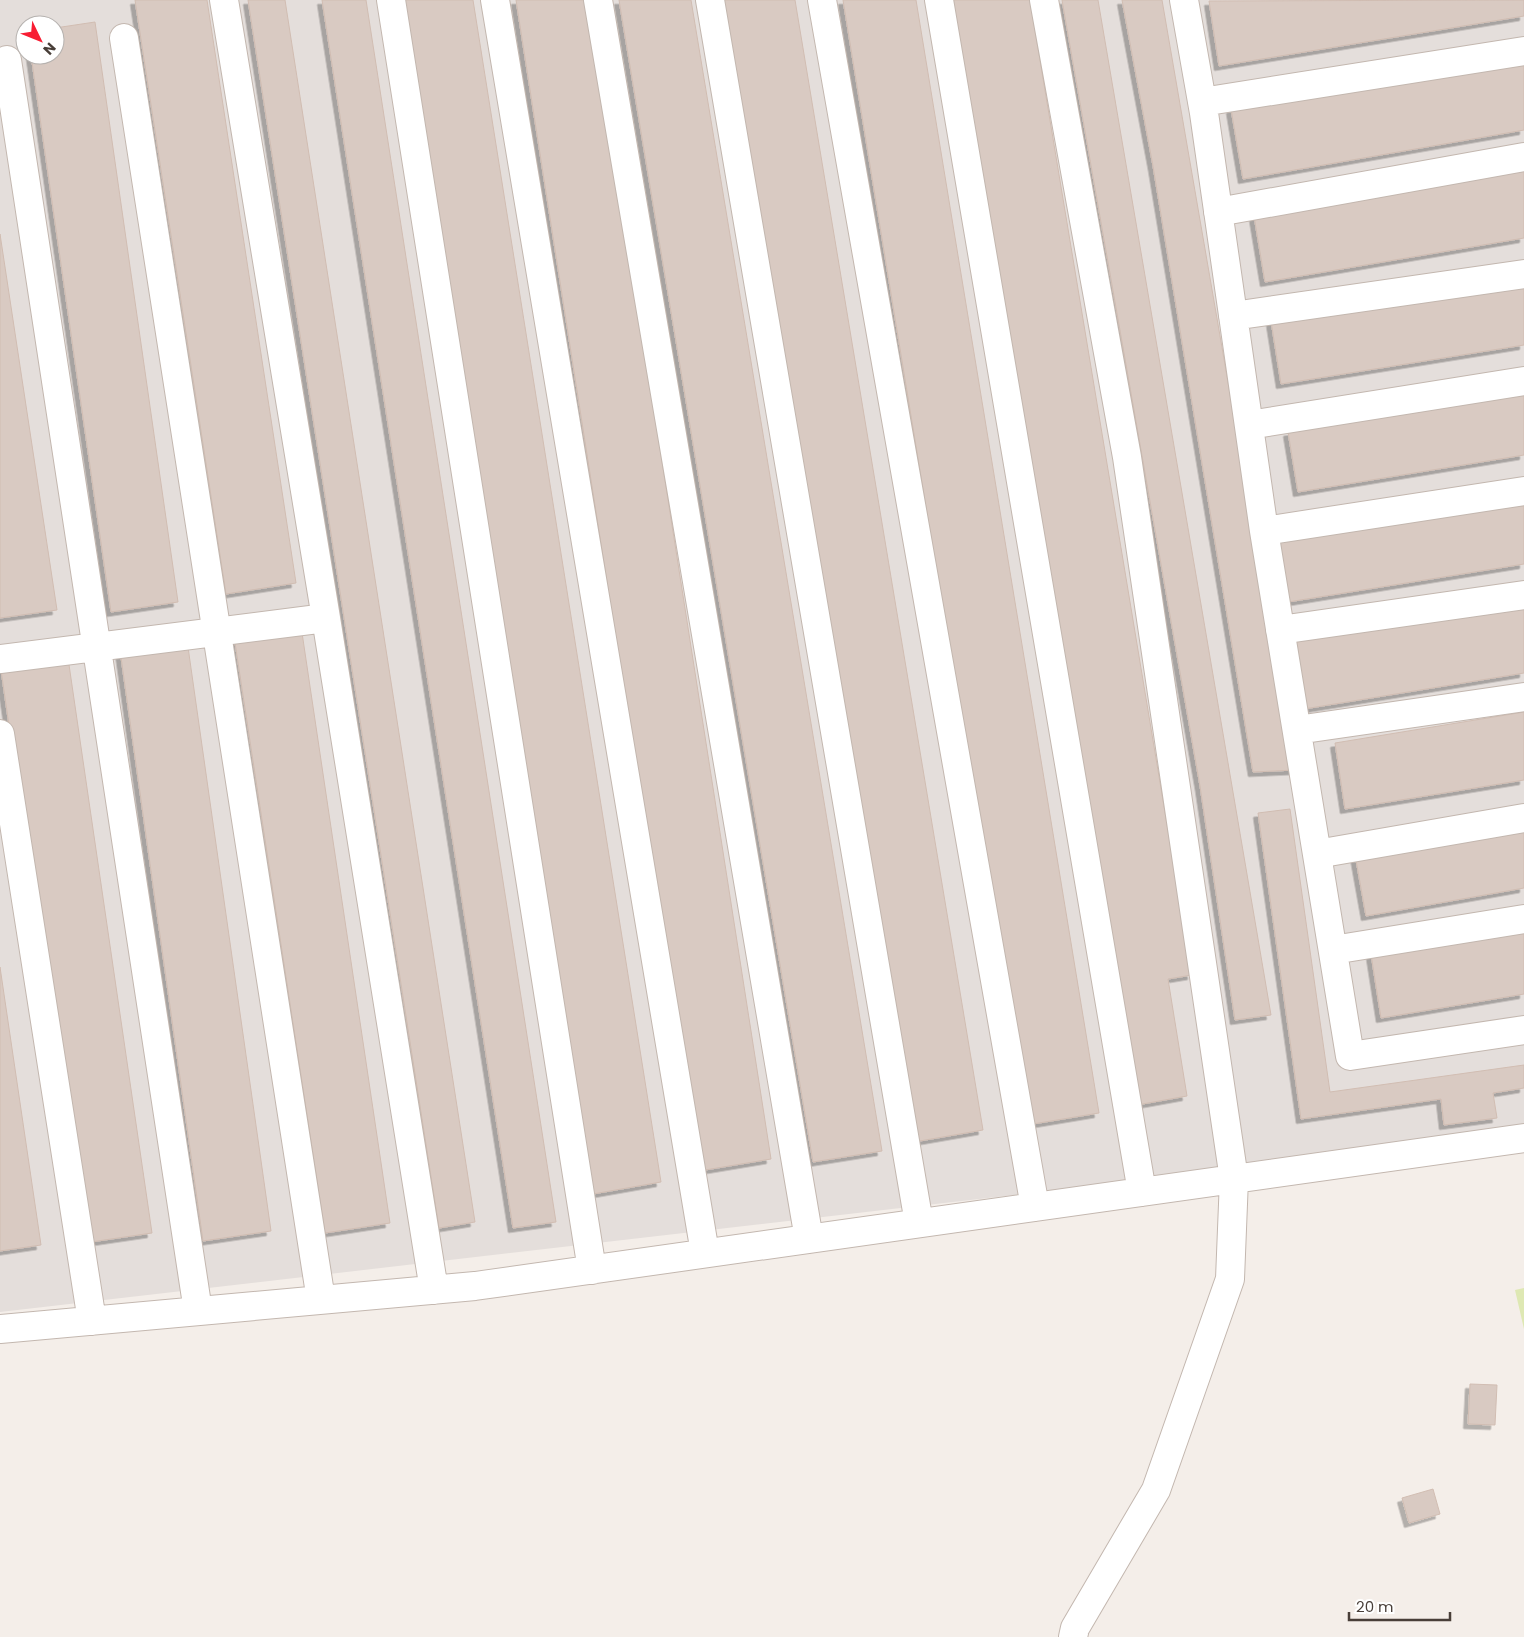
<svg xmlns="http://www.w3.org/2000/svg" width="1524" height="1637" font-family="Poppins,sans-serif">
  <defs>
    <filter id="shadow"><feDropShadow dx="-4.5" dy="4.5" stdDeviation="0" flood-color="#0004"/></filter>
  </defs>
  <rect width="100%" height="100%" fill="#f4eee9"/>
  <!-- industrial -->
  <path fill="#e4dedb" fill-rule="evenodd" d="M0,0H1524V1136L0,1312ZM25,25H55V55H25Z"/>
  <!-- green -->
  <path fill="#dee8b3" d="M1524,1288V1329L1515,1290Z"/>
  <!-- building -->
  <path fill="#d9cac2" stroke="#d1bdb2" filter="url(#shadow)" d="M135,0H207L296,583L226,594Z
    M248,0H285L475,1222L439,1228Z
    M322,0H366L556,1222L513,1228Z
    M403,0H473L661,1182L593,1194Z
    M516,0H590L771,1159L699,1171Z
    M619,0H691L882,1151L813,1162Z
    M724,0H795L983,1130L914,1142Z
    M843,0H916L1099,1113L1027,1125Z
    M953,0H1030L1192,975L1168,979L1187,1096L1137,1105Z
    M1062,0H1098L1271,1015L1235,1020L1200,786Z
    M1122,0H1162L1295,770L1253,772L1153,166Z
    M1524,0V16L1219,66L1209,1Z
    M95,22L178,602L111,612L31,55H55V28Z
    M1524,59V130L1243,179L1231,109Z
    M1524,170V238L1265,282L1254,216Z
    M0,234L57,610L0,618Z
    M1524,280V345L1281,384L1271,321Z
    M1524,393V455L1298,492L1288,432Z
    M1524,499V564L1288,602L1278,538Z
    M1524,605V673L1304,709L1293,641Z
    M301,626L390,1223L325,1233L234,636Z
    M187,640L271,1231L203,1241L120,650Z
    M67,651L152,1233L84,1243L0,663Z
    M1524,712V780L1345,809L1335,743Z
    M1290,809L1330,1092L1524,1065V1088L1493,1093L1497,1118L1444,1125L1441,1099L1301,1119L1258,813Z
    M1524,819V888L1366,916L1354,849Z
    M1524,929V994L1381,1018L1371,954Z
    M0,967L41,1245L0,1251Z
    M1470,1384L1497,1385L1495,1425L1468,1424Z
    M1433,1489L1440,1514L1409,1523L1402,1498Z"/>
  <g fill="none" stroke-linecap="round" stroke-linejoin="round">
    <!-- minor casing -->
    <g stroke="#c3b7af" stroke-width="30">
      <path id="minor" d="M224,0L326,618L434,1290
        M391,0L592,1270
        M495,0L705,1253
        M598,0L809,1239
        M710,0L919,1223
        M822,0L1035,1207
        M939,0L1142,1192
        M1044,0L1127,457L1234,1179L1230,1279L1156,1490L1075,1628L1073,1637
        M1184,0L1204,113L1264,531L1350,1056L1524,1030
        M124,38L321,1300
        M7,60L198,1311
        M1202,102L1524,51
        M1218,212L1524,157
        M1233,316L1524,274
        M1249,425L1524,381
        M1264,531L1524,491
        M1280,630L1524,595
        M0,659L326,618
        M1297,730L1524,697
        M0,734L92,1321
        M1317,854L1524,818
        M1333,950L1524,919
        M0,1329L475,1286L1524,1138"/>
    </g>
    <!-- minor -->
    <use href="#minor" stroke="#fff" stroke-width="28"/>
  </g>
  <!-- north arrow -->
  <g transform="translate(40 40) rotate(133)"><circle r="24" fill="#ffffff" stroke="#b6b2af"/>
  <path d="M0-4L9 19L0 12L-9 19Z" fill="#f81d33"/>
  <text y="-8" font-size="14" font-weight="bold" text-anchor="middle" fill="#483e38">N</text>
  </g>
  <!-- scale -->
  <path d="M1349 1612v8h101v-8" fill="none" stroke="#483e38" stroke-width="2.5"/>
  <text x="1356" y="1612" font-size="15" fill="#483e38" stroke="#ffffff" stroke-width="4" paint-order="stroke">20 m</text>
</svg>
